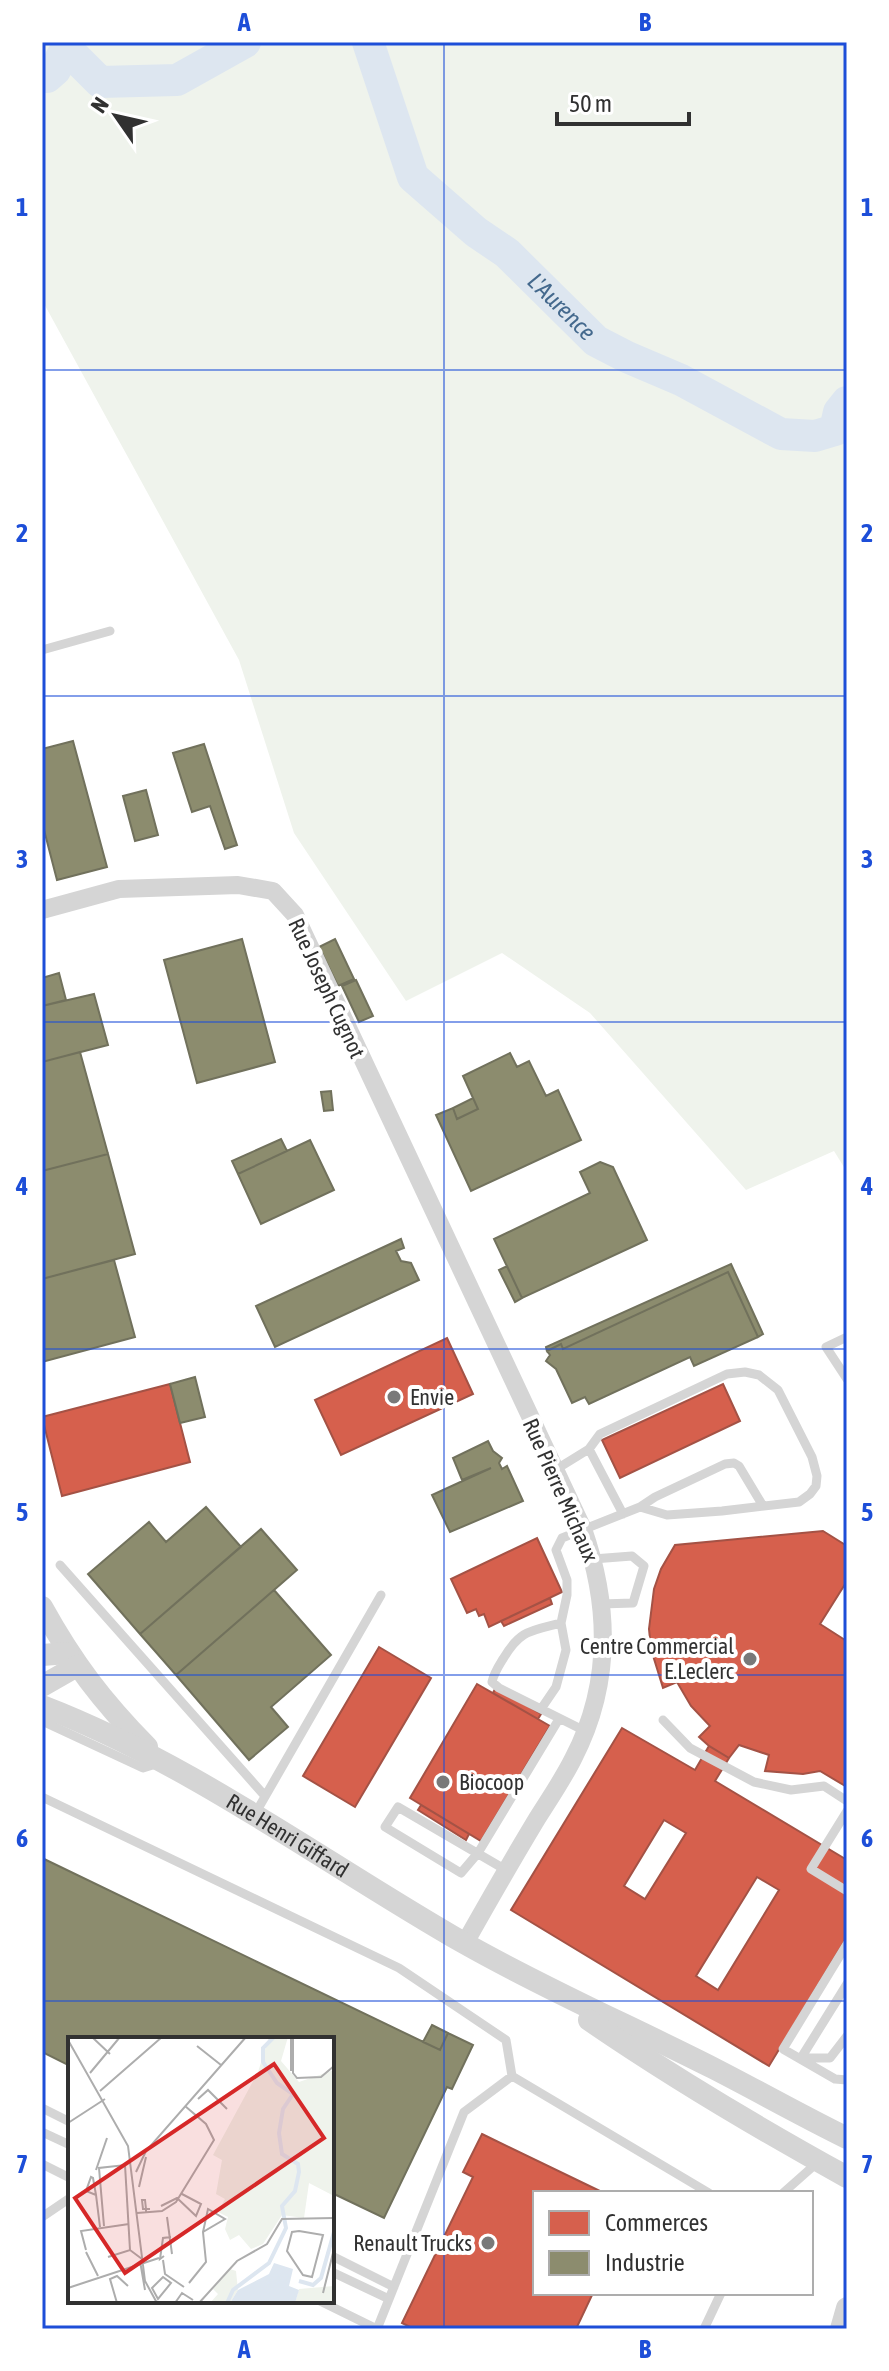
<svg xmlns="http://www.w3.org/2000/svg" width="889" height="2371" font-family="'Asap Condensed',sans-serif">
  <rect width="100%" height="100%" fill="#fff"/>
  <!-- green -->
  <path fill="#eff3ec" d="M42,42H847V1172L834,1151L746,1190L590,1013L502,953L406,1001L294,833L239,660L42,300Z"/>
  <!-- shops -->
  <path fill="#d6604d" stroke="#a45245" stroke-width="2" fill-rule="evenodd" d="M447,1338L473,1394L341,1455L315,1400Z
    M170,1384L190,1462L62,1496L42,1417Z
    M723,1384L740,1421L620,1478L602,1440Z
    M823,1531L847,1546V1581L820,1624L845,1640L847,1637V1787L820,1771L803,1774L765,1771L769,1755L739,1745L729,1758L709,1746L699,1737L710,1726L691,1706L677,1682L663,1688L651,1649L649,1629L654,1589L661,1569L675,1545Z
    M537,1538L562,1592L489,1627L484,1614L479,1616L476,1609L467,1613L451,1579Z
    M550,1598L552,1604L504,1626L501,1621Z
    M379,1647L431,1678L355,1807L303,1776Z
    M477,1684L550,1726L481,1841L410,1798Z
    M496,1687L541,1714L538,1719L493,1693Z
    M622,1728L695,1770L709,1746L729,1758L715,1781L847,1860V1937L769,2066L511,1910ZM664,1820L686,1833L645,1899L624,1886ZM757,1877L779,1890L718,1990L696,1976Z
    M421,1805L469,1834L466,1840L418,1810Z
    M482,2134L604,2193H535V2293H593L576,2329H414L402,2323L473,2177L463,2172Z"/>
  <!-- industry -->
  <path fill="#8c8c6e" stroke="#71715c" stroke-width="2" d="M73,741L107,867L57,880L42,822V749Z
    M204,744L237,845L225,849L210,806L192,812L173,753Z
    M146,790L158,835L135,841L123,796Z
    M242,939L275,1062L197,1083L164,960Z
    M335,939L354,979L338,986L319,947Z
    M59,973L66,1000L42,1006V978Z
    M356,980L373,1016L359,1022L342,986Z
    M94,994L108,1045L42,1062V1006Z
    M80,1052L108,1154L42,1171V1062Z
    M510,1053L517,1067L529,1061L546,1096L558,1090L581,1140L471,1191L436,1115L453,1108L457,1119L478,1109L463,1076Z
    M331,1091L333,1110L324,1111L321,1092Z
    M473,1098L478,1109L457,1119L453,1108Z
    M281,1139L287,1151L238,1174L232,1161Z
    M310,1140L334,1190L261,1224L238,1174Z
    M108,1154L135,1254L42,1279V1171Z
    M600,1162L613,1167L647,1240L522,1298L494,1239L590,1193L580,1172Z
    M401,1239L404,1248L396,1251L401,1261L411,1263L419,1280L275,1347L256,1306Z
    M114,1260L135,1337L42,1362V1279Z
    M731,1264L763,1334L758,1337L728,1272L563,1349L561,1344L547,1351L546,1347Z
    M507,1266L522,1298L515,1302L499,1270Z
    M728,1272L758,1337L694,1366L690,1357L589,1404L585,1397L572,1403L556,1369L546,1361L550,1355L547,1351L561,1344L563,1349Z
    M195,1377L205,1417L180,1423L170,1384Z
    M488,1441L493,1451L502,1458L499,1463L502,1469L507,1466L523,1501L450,1532L432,1495L491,1468L462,1480L453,1458Z
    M206,1507L241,1547L140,1634L88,1574L149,1522L166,1542Z
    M261,1529L297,1570L176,1675L140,1634Z
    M274,1590L331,1655L271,1707L288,1727L249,1760L176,1675Z
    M42,1858L440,2050L448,2033L473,2045L452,2089L447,2087L384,2218L332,2193V2039H70V2066L42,2052Z
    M432,2025L448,2033L440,2050L423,2042Z"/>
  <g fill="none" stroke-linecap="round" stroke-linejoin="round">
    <!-- river -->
    <g stroke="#dde6f0" stroke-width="32">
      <path id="s1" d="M368,42L413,177L476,232L507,253L596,341L627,357L681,380L781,434L815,436L835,430L839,412L847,402"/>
      <path d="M42,77H47L55,70L62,56L76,58L100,82L177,80L245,42"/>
    </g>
    <!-- service -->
    <path stroke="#d5d5d5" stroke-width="9" d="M42,650L110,631
      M847,1337L826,1347L847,1379
      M589,1449L623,1514
      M640,1507L655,1497L725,1464L734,1463L739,1466L763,1506
      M593,1559L632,1556L644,1566L633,1603L601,1604
      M60,1565L265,1796
      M561,1623C530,1631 520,1630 503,1659C498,1667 494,1673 492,1682L499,1688L585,1731
      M541,1709L556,1687L566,1650L561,1623L567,1595V1580L556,1550L562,1538L640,1507L667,1515L722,1511L799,1502L810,1494L816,1486L817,1476L812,1457L778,1390L759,1375L745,1372L727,1374L600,1434L589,1449L555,1470
      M663,1720L690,1748L754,1782L791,1790L824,1786L847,1801
      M42,1721L143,1768L159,1763
      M42,1797L399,1968L506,2040L512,2076L709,2193
      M847,1811L811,1869L847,1891
      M255,1814L381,1595
      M506,1870L398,1807L385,1827L461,1873L478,1853L559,1719
      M847,1944L783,2049L835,2079L847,2080
      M801,2058L847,1984
      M801,2058H830L847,2036
      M42,2108L70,2122
      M42,2132L70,2145
      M42,2164L70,2178
      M783,2193L818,2162
      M42,2217L70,2198
      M332,2256L394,2287
      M332,2272L389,2299
      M320,2301L377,2329
      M377,2329L464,2112L512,2076
      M704,2329L721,2293"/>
    <!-- minor -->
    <path stroke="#d5d5d5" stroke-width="18" d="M42,910L119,889L238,885L273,891L295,915L583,1529C610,1606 612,1684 573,1759C562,1781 548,1801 535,1822C511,1862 488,1902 465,1943"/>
    <!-- tertiary -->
    <g stroke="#d5d5d5" stroke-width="22">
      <path d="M42,1607C73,1663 102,1701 147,1747"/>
      <path d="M42,1655L68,1653"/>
      <path d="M42,1686L77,1666"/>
      <path id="s2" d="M42,1706C193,1764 324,1863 464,1943C545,1989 630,2026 713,2068C758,2091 802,2116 847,2138"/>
      <path d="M589,2020C672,2077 758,2128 847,2177"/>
      <path d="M841,2329L847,2308"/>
    </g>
  </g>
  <!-- grid -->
  <path fill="none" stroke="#1d4ed8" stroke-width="2" stroke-opacity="0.55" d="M444,42V2329M42,370H847M42,696H847M42,1022H847M42,1349H847M42,1675H847M42,2001H847"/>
  <!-- markers -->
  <g fill="#797979" stroke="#fff" stroke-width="3">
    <circle cx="394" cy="1397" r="8"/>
    <circle cx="750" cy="1659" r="8"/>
    <circle cx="443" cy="1782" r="8"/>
    <circle cx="488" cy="2243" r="8"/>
  </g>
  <g text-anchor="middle" stroke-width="8" stroke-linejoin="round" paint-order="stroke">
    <!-- street labels -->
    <g font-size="22" fill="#313131" stroke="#fff">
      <text transform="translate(327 988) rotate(65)" y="8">Rue Joseph Cugnot</text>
      <text transform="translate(561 1490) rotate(66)" y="8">Rue Pierre Michaux</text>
      <text dy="8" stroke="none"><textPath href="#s2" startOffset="278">Rue Henri Giffard</textPath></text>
    </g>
    <!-- poi labels -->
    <g font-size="22" fill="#313131" stroke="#fff" text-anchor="start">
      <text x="410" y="1405">Envie</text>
      <text x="734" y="1654" text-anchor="end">Centre Commercial<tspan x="734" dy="25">E.Leclerc</tspan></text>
      <text x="459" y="1790">Biocoop</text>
      <text x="472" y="2251" text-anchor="end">Renault Trucks</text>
    </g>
    <!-- water labels -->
    <g font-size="24" font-style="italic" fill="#44698d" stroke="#fff">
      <text dy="8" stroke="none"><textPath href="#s1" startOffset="340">L'Aurence</textPath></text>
    </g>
  </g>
  <!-- overview -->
  <g transform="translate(68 2037)">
    <rect width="266" height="266" fill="#fff"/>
    <path d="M201,0H220L213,24L231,45L266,33V159L241,146L236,181L214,178L195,207L183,212L171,198L162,203L157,192L160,180L150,175L157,162L148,157L154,123L145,118L190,35ZM162,232L168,234L170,253L162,266H142L150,257L145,252ZM266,249V266H227L231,252Z" fill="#eff3ec"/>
    <path d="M206,226L225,232L221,249L231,253L227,266H162L170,253L201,237Z" fill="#dde6f0"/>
    <path fill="none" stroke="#dde6f0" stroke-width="4" d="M231,244L245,248L253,241L266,195M159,266L165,253L201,226L218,191L214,169L227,154L231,135L230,127L214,117L211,96L215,72L225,57L209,46L195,25V11L206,0"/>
    <path fill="none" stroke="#adadad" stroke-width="2" d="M24,0L42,17M225,0V36L229,41L253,40L266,29M0,3L60,109L77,244L89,266M129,9L153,28M266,29V4M223,34V0M22,36L52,0M32,54L94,0M130,62L140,53L159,72M0,86L37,62M28,133L39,101M68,135L78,114L178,0M71,150L78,120M28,158L18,154L23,140L25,141L28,158L32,190M93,169L109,161L128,179L133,167L114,157M78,175V172L77,163H74L75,172H82M69,176L94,174L108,165L146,103L138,87L117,69M99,180L104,217M36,189L31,131L57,128L62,213M231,194L255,198L244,240L235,238L219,214L224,195ZM18,213L13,194L61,187M18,215L30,239M96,219L92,222L95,201L103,200M40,220L62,213L74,222M95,223L97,237L116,250M72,224L77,253M95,240L103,246L90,262L84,251ZM121,246L138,225L135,195L157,182L140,172L135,195M0,251L91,221M255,256L266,212M49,266L42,242L49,239L60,249M107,266L114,256L125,263M131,266L169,224L199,207L214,182L266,181"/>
    <path fill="#d62828" fill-opacity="0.15" stroke="#d62828" stroke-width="4" d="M206,27L256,101L57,236L7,161Z"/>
    <rect width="266" height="266" fill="none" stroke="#313131" stroke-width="4"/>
  </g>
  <!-- border -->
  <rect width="889" height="2371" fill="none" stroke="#ffffff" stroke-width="88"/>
  <!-- legend -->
  <rect x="533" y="2191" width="280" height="104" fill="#ffffff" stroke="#adadad" stroke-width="2"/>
  <rect x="549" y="2211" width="40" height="24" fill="#d6604d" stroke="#adadad" stroke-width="2"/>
  <text x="605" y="2231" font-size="24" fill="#313131">Commerces</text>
  <rect x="549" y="2251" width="40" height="24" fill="#8c8c6e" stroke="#adadad" stroke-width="2"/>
  <text x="605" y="2271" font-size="24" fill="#313131">Industrie</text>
  <!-- north arrow -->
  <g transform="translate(116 116) rotate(304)" stroke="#ffffff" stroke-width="6" paint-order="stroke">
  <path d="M0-6L14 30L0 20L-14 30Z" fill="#313131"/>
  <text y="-12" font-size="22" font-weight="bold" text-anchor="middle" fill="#313131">N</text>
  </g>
  <!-- scale -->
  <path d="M557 112v12h132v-12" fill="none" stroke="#313131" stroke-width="4"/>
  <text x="569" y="112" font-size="24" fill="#313131" stroke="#ffffff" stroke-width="6" paint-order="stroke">50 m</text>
  <rect x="44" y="44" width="801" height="2283" fill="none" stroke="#1d4ed8" stroke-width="3"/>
  <g font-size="26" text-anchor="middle" font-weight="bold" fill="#1d4ed8">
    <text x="244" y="31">A</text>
    <text x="645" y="31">B</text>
    <text x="22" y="216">1</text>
    <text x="867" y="216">1</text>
    <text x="22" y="542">2</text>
    <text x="867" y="542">2</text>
    <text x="22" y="868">3</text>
    <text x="867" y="868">3</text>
    <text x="22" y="1195">4</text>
    <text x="867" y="1195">4</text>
    <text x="22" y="1521">5</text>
    <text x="867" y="1521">5</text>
    <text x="22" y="1847">6</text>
    <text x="867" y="1847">6</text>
    <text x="22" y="2173">7</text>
    <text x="867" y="2173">7</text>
    <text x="244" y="2358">A</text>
    <text x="645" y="2358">B</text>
  </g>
</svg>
